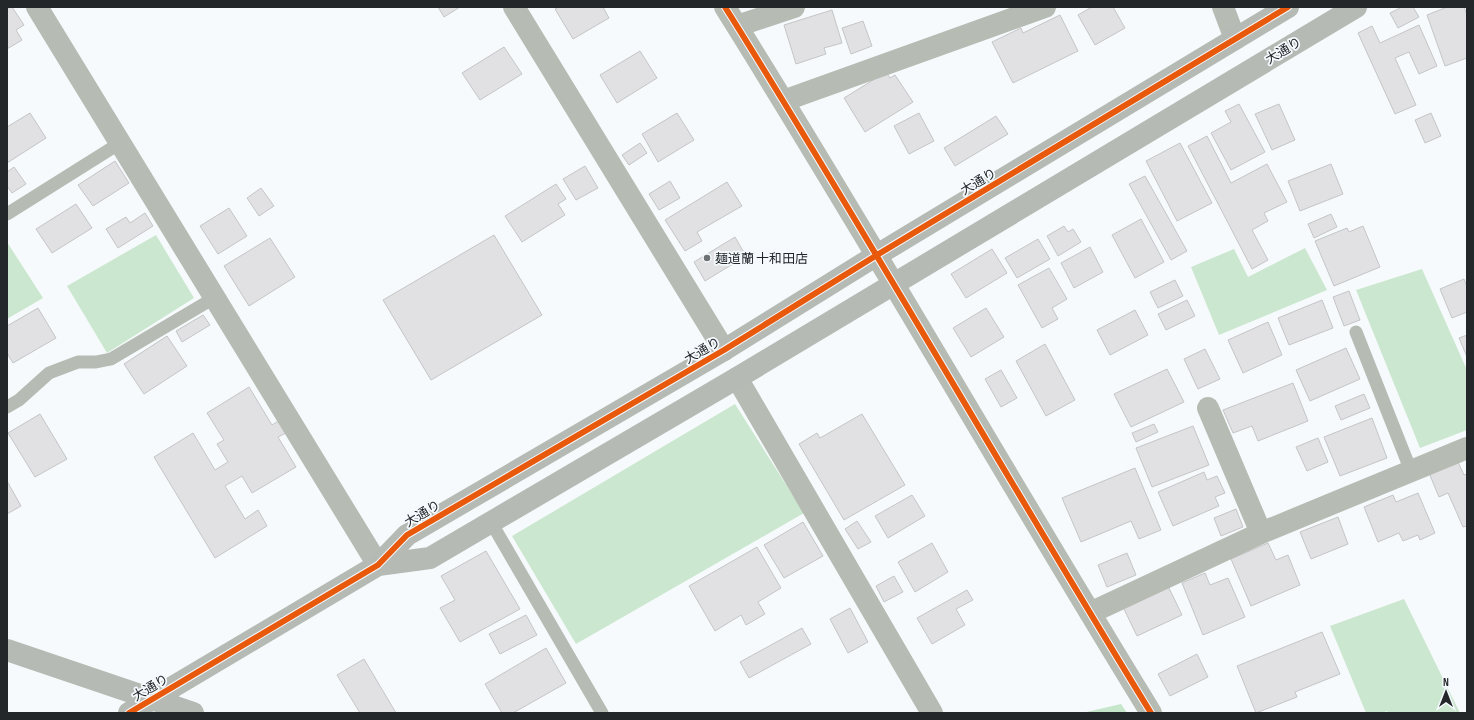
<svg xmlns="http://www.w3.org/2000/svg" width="1474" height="720" font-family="'Sofia Sans Condensed','Noto Sans JP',sans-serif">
  <rect width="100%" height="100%" fill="#f7fafc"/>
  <!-- green -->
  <path fill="#cbe7cf" d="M156,235L194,298L107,353L67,286Z
    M7,242L43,298L7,319Z
    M1305,248L1327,290L1219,335L1191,267L1234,249L1248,277Z
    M1422,269L1467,370V430L1420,448L1356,290Z
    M735,404L804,513L576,644L512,536Z
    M1404,599L1460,713H1388L1387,711L1382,713H1366L1330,626Z"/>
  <!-- forest -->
  <path fill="#c5e6ca" d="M1121,704L1127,713H1082Z"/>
  <!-- building -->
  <path fill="#e1e1e3" stroke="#c4c5c7" d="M10,7H12L24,25L16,30L22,40L7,49V9Z
    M438,7H460L444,17Z
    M559,7H603L609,18L573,39L555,9Z
    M1092,7H1113L1125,28L1095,45L1078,15Z
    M1402,7H1413L1419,17L1398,28L1390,13Z
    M1447,7H1464L1467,15V58L1445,66L1427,15Z
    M832,10L842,43L824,48L826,54L796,64L784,25Z
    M1060,15L1078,51L1013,83L992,42L1021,28L1023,33Z
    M863,21L872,46L851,54L842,28Z
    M1419,25L1437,66L1419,74L1409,52L1395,58L1416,105L1395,114L1358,33L1372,26L1380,43Z
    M504,47L522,74L480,100L462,73Z
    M640,51L657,78L617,103L600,75Z
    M886,72L890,78L895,75L913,102L865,132L844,98Z
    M1239,104L1265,152L1231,170L1211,133L1231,122L1225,111Z
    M1279,104L1295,140L1272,150L1255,114Z
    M30,113L46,138L7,163V127Z
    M677,113L694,140L658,162L642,134Z
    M919,113L934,141L909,154L894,126Z
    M1431,113L1441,136L1425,143L1415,120Z
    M996,116L1008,134L955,166L944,148Z
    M1207,136L1231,183L1267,164L1287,202L1264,213L1268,221L1252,230L1268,260L1252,269L1188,146Z
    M640,143L647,153L629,165L622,155Z
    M1180,143L1212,203L1177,221L1146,161Z
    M115,161L129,183L93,206L78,185Z
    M1331,164L1343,194L1300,211L1288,181Z
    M585,166L598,188L576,200L563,179Z
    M14,167L26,184L12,193L7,186V172Z
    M1145,176L1187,251L1171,260L1129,184Z
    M670,181L680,198L659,210L649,194Z
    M727,182L742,206L697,232L702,241L685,251L665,220Z
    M556,184L566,199L558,204L565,215L522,242L505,216Z
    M261,188L274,206L259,216L247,198Z
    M76,204L92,228L52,253L36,229Z
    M229,208L247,236L218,254L200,226Z
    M145,213L153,226L118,248L106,229L126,217L130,223Z
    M1331,214L1337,227L1314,238L1308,224Z
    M1141,219L1164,262L1135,278L1112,235Z
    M1064,226L1068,232L1073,229L1081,242L1058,256L1047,236Z
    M1363,226L1380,267L1334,286L1315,241L1347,228L1349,232Z
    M494,235L542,315L431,380L383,300Z
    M735,237L746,256L705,281L694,262Z
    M270,238L295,277L249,306L224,266Z
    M1038,239L1050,259L1017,278L1005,258Z
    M1090,247L1103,272L1074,288L1061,263Z
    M992,249L1007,273L966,298L951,274Z
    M1049,268L1067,299L1052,308L1058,319L1042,328L1018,285Z
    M1464,279L1467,287V312L1452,318L1440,289Z
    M1175,280L1183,296L1158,308L1150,292Z
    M1349,291L1360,320L1344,326L1333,297Z
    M1187,300L1195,316L1166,330L1158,314Z
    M1322,300L1333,328L1289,345L1278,318Z
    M38,308L56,338L13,363L7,353V326Z
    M986,308L1004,337L971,357L953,328Z
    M1135,310L1148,335L1110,355L1097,330Z
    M203,315L210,325L182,342L176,331Z
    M1268,322L1282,355L1243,373L1228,340Z
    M1467,335V357L1459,338Z
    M167,336L187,366L144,394L124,364Z
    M1045,344L1075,400L1046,416L1016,361Z
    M1346,348L1360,379L1310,401L1296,370Z
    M1205,349L1220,379L1198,389L1184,359Z
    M1167,369L1184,402L1131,427L1114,394Z
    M1001,370L1017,398L1001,407L985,379Z
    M1293,383L1308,421L1258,441L1252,426L1233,433L1223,410Z
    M249,387L272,425L280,420L288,432L278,437L296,467L252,493L242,476L225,486L245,519L258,510L267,526L215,558L154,457L193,433L215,470L228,462L217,444L224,440L207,413Z
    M1364,394L1370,408L1341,420L1335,406Z
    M40,414L67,459L35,477L8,433Z
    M862,414L905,485L844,520L799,444L817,433L820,438Z
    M1372,418L1387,458L1340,476L1324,437Z
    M1154,424L1158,432L1136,442L1132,433Z
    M1193,426L1209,465L1152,487L1136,448Z
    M1318,438L1328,462L1307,471L1296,447Z
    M1457,460L1464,475L1467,474V526L1463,527L1448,493L1439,497L1429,473Z
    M1135,468L1161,530L1139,539L1131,521L1081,542L1062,498Z
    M1204,472L1207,480L1217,476L1225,493L1215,497L1219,506L1173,526L1158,492Z
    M7,481L21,506L7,514Z
    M1418,493L1435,533L1420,540L1418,535L1403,541L1399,533L1378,542L1364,507L1393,495L1396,502Z
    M912,495L925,516L888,538L875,516Z
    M1236,509L1243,527L1221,536L1214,518Z
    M1338,517L1348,544L1311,559L1300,532Z
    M857,521L871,542L858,549L845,529Z
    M803,522L823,556L784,578L764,545Z
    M932,543L948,572L915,592L898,562Z
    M1268,543L1276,560L1288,555L1300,585L1251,606L1231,559Z
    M757,547L781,588L758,602L765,614L746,625L741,615L715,631L689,586Z
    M486,551L520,609L460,642L440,608L455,600L441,576Z
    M1127,553L1136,575L1107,587L1098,565Z
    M1205,573L1210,585L1228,578L1245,617L1203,635L1182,583Z
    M894,576L903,592L884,602L876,586Z
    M1168,586L1182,615L1137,636L1123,607Z
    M967,590L973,600L956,609L965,625L932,644L917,618Z
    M850,608L868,642L848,653L830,619Z
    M526,615L537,635L500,654L489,634Z
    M802,628L811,644L749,678L740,662Z
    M1322,632L1340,674L1295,692L1297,697L1256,713L1237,666Z
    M546,648L566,683L513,713H502L485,684Z
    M1197,654L1208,677L1170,696L1158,674Z
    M364,659L396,713H360L337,675Z"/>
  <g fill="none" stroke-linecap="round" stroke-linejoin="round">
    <!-- lane -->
    <path stroke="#b6bbb4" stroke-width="13" d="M7,214L120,143
      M1356,332L1411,471
      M7,407L19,400L49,373L78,362H96L111,359L214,298
      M491,522L602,713"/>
    <!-- street -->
    <path stroke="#b6bbb4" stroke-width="22" d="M37,7L378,565
      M514,7L724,350
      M725,7C871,240 1007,479 1151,713
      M1223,7L1235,39
      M737,26L794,7
      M783,101L1045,7
      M737,378L932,713
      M1208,408L1261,533
      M1090,613L1261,533L1467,448"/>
    <!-- secondary -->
    <path stroke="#b6bab4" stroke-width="22" d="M378,565L430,558L737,378L1356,7
      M7,650L193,713
      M129,713L378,565L407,535L724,350L877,255L1288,7"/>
    <!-- cycleway casing -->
    <g stroke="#f5fafe" stroke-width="8">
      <path id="cycleway" d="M725,7C871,240 1007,479 1151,713
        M129,713L378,565L407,535L724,350L877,255L1288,7"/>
    </g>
    <!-- cycleway -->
    <use href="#cycleway" stroke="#e8590c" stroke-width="6"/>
  </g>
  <!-- markers -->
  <circle fill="#6e7173" stroke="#f5fafe" stroke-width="1.5" cx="707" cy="258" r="4"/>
  <g text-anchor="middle" stroke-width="3.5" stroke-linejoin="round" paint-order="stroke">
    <!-- street labels -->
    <g font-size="13" fill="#242729" stroke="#f5fafe">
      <text transform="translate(1283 50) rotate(-31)" y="5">大通り</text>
      <text transform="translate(978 181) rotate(-31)" y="5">大通り</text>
      <text transform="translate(702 350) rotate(-30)" y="5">大通り</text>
      <text transform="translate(422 513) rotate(-31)" y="5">大通り</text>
      <text transform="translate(150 687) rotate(-31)" y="5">大通り</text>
    </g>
    <!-- poi labels -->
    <g font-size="13" fill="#242729" stroke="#f5fafe" text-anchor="start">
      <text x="715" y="263">麺道蘭 十和田店</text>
    </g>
  </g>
  <!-- border -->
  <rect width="1474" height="720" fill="none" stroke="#242729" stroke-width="16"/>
  <!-- north arrow -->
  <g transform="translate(1446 692)" stroke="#f5fafe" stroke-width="3" paint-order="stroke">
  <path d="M0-3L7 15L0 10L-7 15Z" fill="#242729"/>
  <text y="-6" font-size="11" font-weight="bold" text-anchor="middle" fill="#242729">N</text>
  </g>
</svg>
